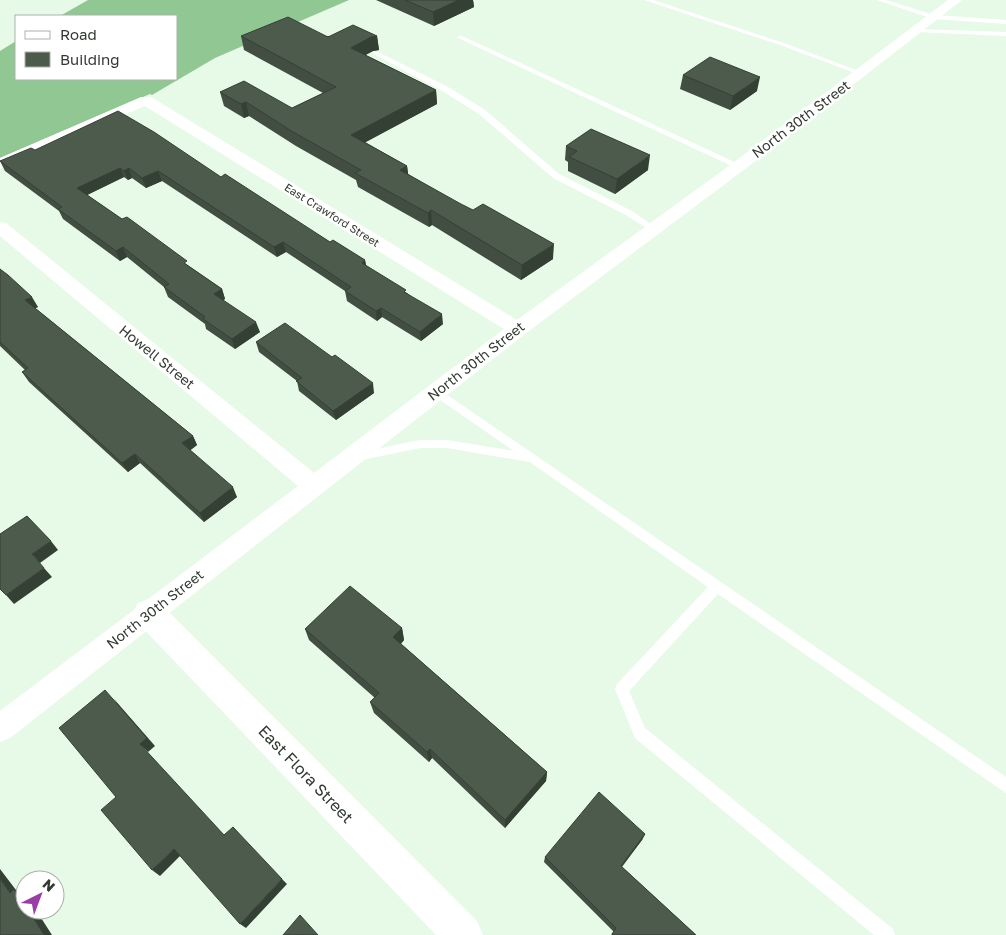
<svg xmlns="http://www.w3.org/2000/svg" width="1006" height="935" font-family="'Golos Text',sans-serif">
  <rect width="100%" height="100%" fill="#e7fae8"/>
  <!-- forest -->
  <path fill="#90c793" d="M88,0H349L215,58L152,95L150,94L0,158V51L16,41V79H176V16H60Z"/>
  <g fill="none" stroke-linecap="round" stroke-linejoin="round">
    <!-- service -->
    <path fill="#fff" fill-rule="evenodd" d="M644,0H653L784,43L864,73L858,74L780,45Z
      M877,0H886L934,15L1006,20V24L933,19Z
      M915,29L1006,32V36L917,32L914,30Z
      M458,36H462L743,166L736,168L458,38Z
      M374,52H378L450,88L485,110L559,174L632,211L658,229L657,231H651L626,215L553,178L479,114L444,92L374,54Z
      M437,388L1006,777V793L718,594L629,691L645,728L893,929L895,935H874L635,738L615,689L617,684L708,587L530,462L447,448H420L357,461L353,460L351,457L353,454L357,453L420,440H447L514,451L433,395L432,392Z"/>
    <!-- minor -->
    <path fill="#fff" fill-rule="evenodd" d="M948,0H962L745,169L525,334L10,738L0,742V711L298,486L0,236V222L6,223L314,473L504,329L145,106L0,169V158L141,97H151L517,320L733,163Z"/>
    <!-- tertiary -->
    <path fill="#fff" fill-rule="evenodd" d="M149,599L160,603L477,921L483,935H436L138,623L133,613L138,603Z"/>
  </g>
  <!-- wall -->
  <path fill="#414e41" d="M376,0H473L474,7L434,26Z
    M241,36H377L379,50L373,51L365,55L436,90L437,104L365,142L407,166L408,174L553,259L521,280L432,225L429,227L358,187L356,180L296,146L249,116L244,118L224,106L220,92L292,108L323,93L244,50Z
    M683,75L757,91L730,110L680,89Z
    M566,146L648,170L615,194L568,171V162L565,160Z
    M35,150L221,177L330,242L365,260L366,266L407,293L443,324L421,341L382,317L377,321L347,301L345,291L286,252L277,257L162,181L146,188L132,178L128,180L124,177L87,195L222,289L225,299L223,300L260,332L235,349L206,329L205,324L168,297L164,287L127,257L120,261L63,219L59,211L5,171L0,161Z
    M0,269L38,307L35,308L193,436L197,445L190,450L237,497L204,522L140,463L128,472L29,382L22,372L25,370L0,346Z
    M256,342L332,357L374,393L336,420L299,391L297,381L259,352Z
    M402,628L404,640L401,644L547,772L546,781L505,828L432,758L429,762L374,713L370,702L375,698L309,640L305,629Z
    M645,834L642,840L622,867L696,935H611L614,932L544,862L545,857Z"/>
  <!-- shaded-wall -->
  <path fill="#354035" d="M459,0H473L474,7L434,26L433,12Z
    M377,36L379,50L373,51L353,62L351,48L371,37Z
    M760,77L757,91L730,110L733,96Z
    M436,90L437,104L353,149L351,135Z
    M246,102L249,116L244,118L241,104Z
    M650,155L648,170L615,194L617,179Z
    M407,166L409,180L400,170Z
    M120,168L124,177L81,198L77,188Z
    M129,168L132,178L128,180L124,171Z
    M158,171L162,181L146,188L142,178Z
    M431,210L432,225L429,227L428,213Z
    M283,242L286,252L277,257L274,247Z
    M554,244L553,259L521,280L522,265Z
    M123,247L127,257L120,261L116,251Z
    M365,260L367,270L362,263Z
    M222,289L225,299L217,304L214,294Z
    M32,297L38,307L31,310L25,300Z
    M381,308L382,317L377,321L376,311Z
    M442,314L443,324L421,341L420,332Z
    M256,322L260,332L235,349L232,339Z
    M373,383L374,393L336,420L333,411Z
    M193,436L197,445L187,453L182,443Z
    M135,454L140,463L128,472L122,463Z
    M233,487L237,497L204,522L200,513Z
    M51,541L58,550L40,563L32,554Z
    M44,568L52,577L14,604L6,595Z
    M402,628L404,640L396,649L393,637Z
    M114,699L155,746L148,752L140,744Z
    M430,749L432,758L429,762L427,752Z
    M547,772L546,781L505,828V820Z
    M645,834L642,840L618,871L621,866Z
    M174,849L181,855L160,876L152,870Z
    M0,869L16,890L25,894V906L10,893L0,879Z
    M282,879L287,884L246,928L240,924Z
    M28,910H36L52,935H44Z"/>
  <!-- building -->
  <path fill="#4c5b4c" stroke="#354035" d="M405,0H459L433,12Z
    M288,17L328,37L353,25L377,36L371,37L351,48L436,90L351,135L407,166L400,170L461,204L473,210L483,204L554,244L522,265L431,210L428,213L355,173L361,170L293,132L246,102L241,104L220,92L244,81L292,108L336,87L241,36Z
    M710,57L760,77L733,96L683,75Z
    M118,111L154,132L221,177L225,174L330,242L333,240L365,260L362,263L406,290L404,292L442,314L420,332L381,308L376,311L345,291L351,287L283,242L274,247L158,171L142,178L129,168L124,171L120,168L77,188L122,219L127,217L187,261L184,263L222,289L214,294L256,322L232,339L203,319L205,317L164,287L169,284L123,247L116,251L58,209L62,207L0,161L31,148L35,150Z
    M591,129L650,155L617,179L569,157L577,151L566,146Z
    M0,269L8,275L32,297L25,300L193,436L182,443L233,487L200,513L135,454L122,463L22,372L28,368L0,342Z
    M285,323L332,357L335,355L373,383L333,411L296,381L302,378L256,342Z
    M27,516L51,541L32,554L44,568L6,595L0,589V534Z
    M350,586L402,628L393,637L547,772L505,820L430,749L427,752L370,702L379,693L305,629Z
    M105,690L147,738L140,744L224,835L233,827L282,879L240,924L174,849L152,870L101,810L116,797L59,728Z
    M599,792L645,834L621,866L696,935H613L612,934L616,928L545,857Z
    M0,879L10,893L14,889L25,906V910H28L44,935H0Z
    M300,915L318,935H283Z"/>
  <g text-anchor="middle" stroke-width="5" stroke-linejoin="round" paint-order="stroke">
    <!-- far-street labels -->
    <g font-size="11" fill="#323932" stroke="#fff">
      <text transform="translate(332 215) rotate(32)" y="4">East Crawford Street</text>
    </g>
    <!-- street labels -->
    <g font-size="14" fill="#323932" stroke="#fff">
      <text transform="translate(801 119) rotate(-37)" y="5">North 30th Street</text>
      <text transform="translate(157 357) rotate(39)" y="5">Howell Street</text>
      <text transform="translate(476 361) rotate(-38)" y="5">North 30th Street</text>
      <text transform="translate(155 609) rotate(-38)" y="5">North 30th Street</text>
    </g>
    <!-- near-street labels -->
    <g font-size="16" fill="#323932" stroke="#fff">
      <text transform="translate(306 774) rotate(46)" y="6">East Flora Street</text>
    </g>
  </g>
  <!-- legend -->
  <rect x="15" y="15" width="162" height="65" fill="#ffffff" stroke="#adb0ad"/>
  <rect x="25" y="31" width="25" height="8" fill="#ffffff" stroke="#adb0ad"/>
  <text x="60" y="40" font-size="15" fill="#323932">Road</text>
  <rect x="25" y="52" width="25" height="15" fill="#4c5b4c" stroke="#adb0ad"/>
  <text x="60" y="65" font-size="15" fill="#323932">Building</text>
  <!-- north arrow -->
  <g transform="translate(40 895) rotate(42)"><circle r="24" fill="#ffffff" stroke="#adb0ad"/>
  <path d="M0-4L9 19L0 12L-9 19Z" fill="#993da7"/>
  <text y="-8" font-size="14" font-weight="bold" text-anchor="middle" fill="#323932">N</text>
  </g>
</svg>
